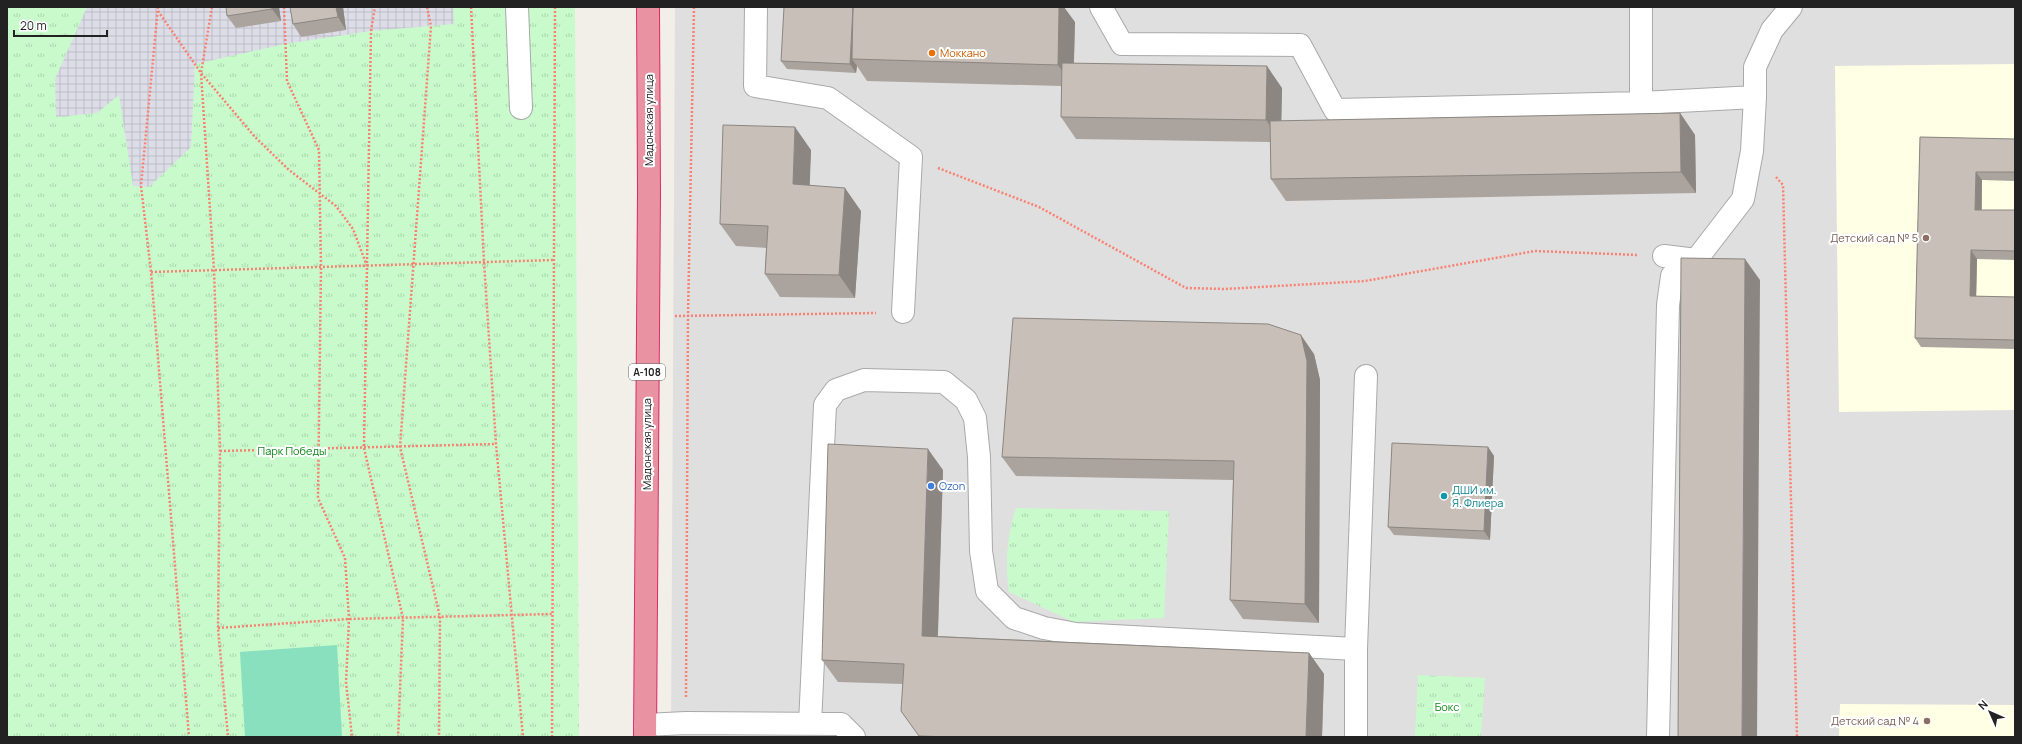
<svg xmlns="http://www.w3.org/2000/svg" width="2022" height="744" font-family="Manrope,sans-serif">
  <defs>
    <pattern id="park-tufts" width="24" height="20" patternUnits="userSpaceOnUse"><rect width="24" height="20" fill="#c8facc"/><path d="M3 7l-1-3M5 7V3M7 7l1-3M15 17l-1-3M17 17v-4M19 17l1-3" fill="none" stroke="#acd6af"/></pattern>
    <pattern id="plaza-grid" width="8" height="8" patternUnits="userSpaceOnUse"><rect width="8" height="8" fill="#dddde8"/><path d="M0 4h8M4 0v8" fill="none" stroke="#bdbdc7"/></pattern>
  </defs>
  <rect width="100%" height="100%" fill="#f2efe9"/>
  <!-- residential -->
  <path fill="#e0dfdf" d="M675,7H2015V737H671Z"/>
  <!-- education -->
  <path fill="#ffffe5" d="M2015,64V410L1839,412L1835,66Z
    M1840,704L2015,705V737H1839Z"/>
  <!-- park -->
  <path fill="url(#park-tufts)" d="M7,7H575L579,737H7Z
    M1016,508L1169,511L1164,618L1074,622L1009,592C1005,563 1007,536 1016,508Z
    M1418,675L1485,678L1481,737H1415Z"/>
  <!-- pitch -->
  <path fill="#88e0be" d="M337,645L342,737H245L240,652Z"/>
  <!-- plaza -->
  <path fill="url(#plaza-grid)" d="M87,7H453L454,24L371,31L285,44L195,64L191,147L149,187L133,186L119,95L97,113L56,117L55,79Z"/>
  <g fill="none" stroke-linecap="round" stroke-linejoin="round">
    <!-- minor casing -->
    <g stroke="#a9a9a9" stroke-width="24">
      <path id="minor" d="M517,7L521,108
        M756,7L755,86L828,98L911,157L903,312
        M1101,7L1122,44L1300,45L1335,110L1641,103L1755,97
        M1641,103V7
        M1664,256L1696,260L1743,199L1752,151L1755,97V67L1772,30L1791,7
        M810,724L825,405L836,390L864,380L944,382L966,400L975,418L979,457L981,551L987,591L1014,618L1044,628L1076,634L1356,649L1366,376
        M645,725L686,723L841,724L854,737
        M1356,737V649
        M1658,737L1668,305L1672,276L1696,260"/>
    </g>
    <!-- highway casing -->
    <g stroke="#dc2a67" stroke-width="24">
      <path id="highway" d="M645,737L649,193L648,7"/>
    </g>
    <!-- path -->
    <path stroke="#fa8072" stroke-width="2.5" stroke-dasharray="2 2" stroke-linecap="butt" d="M158,7L141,186L151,272L189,737
      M212,7L201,73L214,270L220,451L218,628L228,737
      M284,7L287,81L319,150L321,267L318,498L345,558L349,619L346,682L352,737
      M427,7L431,26L400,447L440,617L439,737
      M471,7L484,262L496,444L523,737
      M158,11L201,73L255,137L289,170L336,206L353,229L367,266L364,448L403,618L398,737
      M938,168L1039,207L1186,288L1225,289L1365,281L1535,251L1638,255
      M1776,177L1783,185L1797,737
      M367,263L371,31L375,7
      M151,272L554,260
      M675,316L876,313
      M220,451L495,444
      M218,628L349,619L552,614
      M686,697L688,316L694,7
      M552,737L555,7"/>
    <!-- minor -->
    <use href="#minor" stroke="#fff" stroke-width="22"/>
    <!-- highway -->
    <use href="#highway" stroke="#e892a2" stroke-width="22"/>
  </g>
  <!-- wall -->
  <path fill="#aba49e" d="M279,7L281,21L236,28L227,16Z
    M290,7H343L346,30L301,37L293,24Z
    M1075,22L1074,63L1282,88L1281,121L1680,113L1695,135L1696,193L1286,201L1271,179L1270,142L1076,139L1061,117V86L867,81L857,66L856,73L787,69L781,61Z
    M1920,137L2015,139V181L1982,180V210H2015V260L1977,259L1976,296L2015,297V349L1921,347L1915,338Z
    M811,150L809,185L861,211L855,298L780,297L765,274L766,248L736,246L720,224Z
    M1314,354L1320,380L1319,623L1243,619L1230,600L1233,480L1016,476L1002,457Z
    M1488,447L1494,456L1490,540L1394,535L1388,527Z
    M943,470L938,636L1309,653L1324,674L1322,737H920L901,711L903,684L838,682L822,660Z"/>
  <!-- shaded-wall -->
  <path fill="#8b8681" d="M272,7H279L281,21L272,9Z
    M336,7H343L346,30L338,17Z
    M853,7L852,59L857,66L856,73L850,64Z
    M1059,7H1064L1075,22L1073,87L1058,65Z
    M1267,66L1282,88L1281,142L1266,120Z
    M1680,113L1695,135L1696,193L1681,172Z
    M795,127L811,150L809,206L793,184Z
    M1976,172L1982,180L1981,218L1975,210Z
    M845,188L861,211L855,298L839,275Z
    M1971,250L1977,259L1976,305L1970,296Z
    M1745,259L1760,280L1757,737H1742Z
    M1301,335L1314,354L1320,380L1319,623L1305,604Z
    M1488,447L1494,456L1490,540L1484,531Z
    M928,449L943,470L937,657L922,636Z
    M1309,653L1324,674L1322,737H1306Z"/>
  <!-- building -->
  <path fill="#c7bfb8" stroke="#8b8681" d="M226,7H272V9L227,16Z
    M290,7H336L338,17L293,24Z
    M784,7H853L850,64L781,61Z
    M853,7H1059L1058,65L852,59Z
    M1062,63L1267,66L1266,120L1061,117Z
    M1680,113L1681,172L1271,179L1270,121Z
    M723,125L795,127L793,184L845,188L839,275L765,274L768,226L720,224Z
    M1920,137L2015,139V172H1976L1975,210H2015V251L1971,250L1970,296L2015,297V340L1915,338Z
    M1681,258L1745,259L1742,737H1678Z
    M1013,318L1268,324L1301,335L1307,361L1305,604L1230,600L1234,461L1002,457Z
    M1392,443L1488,447L1484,531L1388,527Z
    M828,444L928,449L922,636L1309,653L1306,737H952L919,736L901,711L904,664L822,660Z"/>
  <!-- markers -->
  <circle fill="#e8710a" stroke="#fff" stroke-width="1.5" cx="932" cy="53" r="4"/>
  <g fill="#8d6e63" stroke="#fff" stroke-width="1.5">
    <circle cx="1926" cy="238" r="4"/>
    <circle cx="1927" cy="721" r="4"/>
  </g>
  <circle fill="#3f7fe0" stroke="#fff" stroke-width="1.5" cx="931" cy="486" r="4"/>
  <circle fill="#0f9aa8" stroke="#fff" stroke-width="1.5" cx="1444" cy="496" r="4"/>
  <g text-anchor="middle" stroke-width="4" stroke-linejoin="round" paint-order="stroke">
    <!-- shield labels -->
    <rect fill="#fff" stroke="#646464" stroke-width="1" x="629" y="364" width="36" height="16" rx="3"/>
    <g font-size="10" font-weight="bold" fill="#222">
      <text x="647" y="376">А-108</text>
    </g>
    <!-- food labels -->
    <g font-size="11" fill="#c56008" stroke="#fff" text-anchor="start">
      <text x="940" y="57">Моккано</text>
    </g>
    <!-- street labels -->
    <g font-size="11" fill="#222" stroke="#fff">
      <text transform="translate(649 120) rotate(-90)" y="4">Мадонская улица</text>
      <text transform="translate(647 444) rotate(-90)" y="4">Мадонская улица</text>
    </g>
    <!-- education labels -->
    <g font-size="11" fill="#785e54" stroke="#fff" text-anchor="end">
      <text x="1918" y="242">Детский сад № 5</text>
      <text x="1919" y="725">Детский сад № 4</text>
    </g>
    <!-- park labels -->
    <g font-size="11" fill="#0c8416" stroke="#fff">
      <text x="292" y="455">Парк Победы</text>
      <text x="1447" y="711">Бокс</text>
    </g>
    <!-- shop labels -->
    <g font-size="11" fill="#366cbe" stroke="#fff" text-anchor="start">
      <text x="939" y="490">Ozon</text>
    </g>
    <!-- culture labels -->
    <g font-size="11" fill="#0d838f" stroke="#fff" text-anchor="start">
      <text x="1452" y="494">ДШИ им.<tspan x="1452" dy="13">Я. Флиера</tspan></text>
    </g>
  </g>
  <!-- border -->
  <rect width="2022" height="744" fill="none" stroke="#222222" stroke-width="16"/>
  <!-- north arrow -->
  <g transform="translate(1990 712) rotate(315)" stroke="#ffffff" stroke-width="3" paint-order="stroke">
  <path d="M0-3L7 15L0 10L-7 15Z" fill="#222222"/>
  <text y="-6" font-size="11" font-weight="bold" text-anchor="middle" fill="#222222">N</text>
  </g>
  <!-- scale -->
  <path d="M14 30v6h93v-6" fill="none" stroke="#222222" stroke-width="2"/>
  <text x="20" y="30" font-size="12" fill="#222222" stroke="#ffffff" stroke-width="3" paint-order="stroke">20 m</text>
</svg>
